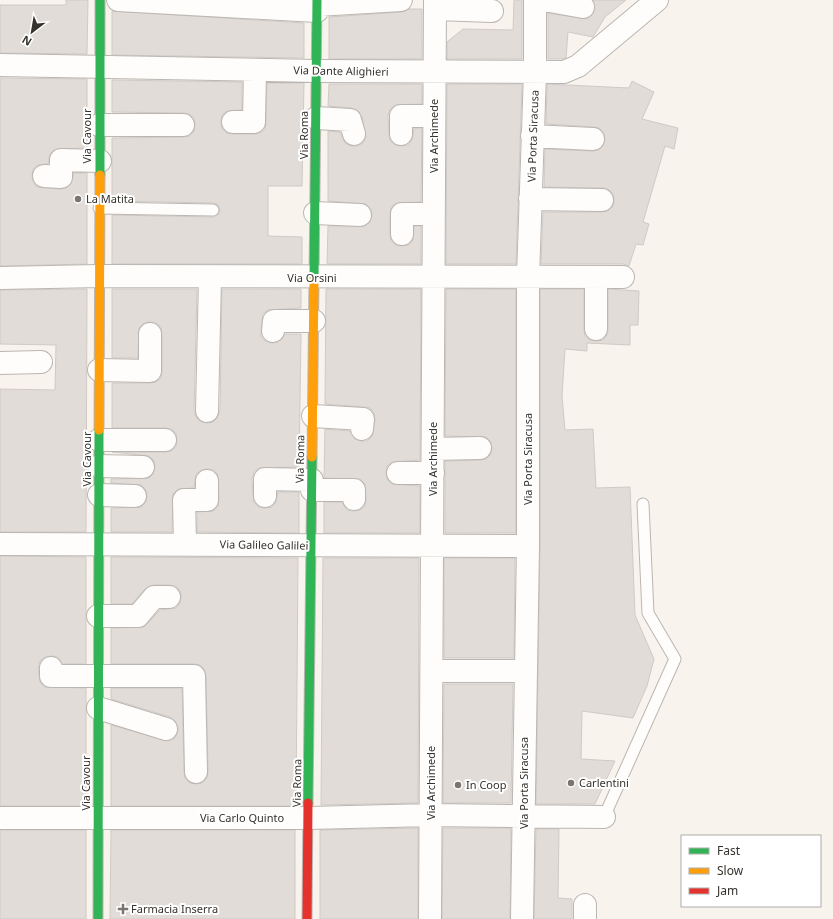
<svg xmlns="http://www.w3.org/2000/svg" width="833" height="919" font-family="'Noto Sans',sans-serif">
  <rect width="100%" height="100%" fill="#f9f3ed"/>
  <!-- building -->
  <path fill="#e2dcd8" stroke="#d0cac6" d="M66,0H88L87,54L0,53V5H66Z
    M514,0H522V59H447V42L463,29L513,30Z
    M593,0H626L605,17L593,37L568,32L566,58L561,59H548V13L587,19L592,15L595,10Z
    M409,9H422V59H329V17L402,12Z
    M112,11L304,23V58L112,55Z
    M0,78L87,79V148L55,149L50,154L48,164L38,165L33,169L32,176L33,182L37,187L60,189L66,188L71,184L74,173H87V264L0,266Z
    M112,80L242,82V110L227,111L222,115L221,122L222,129L227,133L233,134H254L260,133L265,129L266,122L267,83H304L302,186H268V236L302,237V264H112V215L213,217L219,214L220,210L217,204L213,203L112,201V138L183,137L190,136L194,131L195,125L194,118L189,114L183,113L112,112Z
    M632,81L654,92L642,119L678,128L674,149L665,146L643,222L649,224L643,245L636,244L629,266L623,264H541L543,212H602L608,211L613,206L614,201L613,194L608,189L603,188L544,187L545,149L593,151L599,150L603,146L605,139L604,133L599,128L594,127L546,124L547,84L629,88Z
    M329,84H422V104L395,105L390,109L388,116L389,134L390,141L395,145L401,146L408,145L412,140L414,128H422L421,202L396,203L391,207L390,214V234L391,241L396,245L402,246L409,245L413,240L414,226H421V264H327L328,226H365L370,222L372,215L371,209L366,204L328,201V131L340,132L345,143L351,146H357L363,143L366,137L362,117L358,111L351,108L328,106Z
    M447,84H522L516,264H446Z
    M87,289L86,532H0V389L55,390L56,345L0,344V290Z
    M112,289H197L194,411L196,417L200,421L207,423L213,422L217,418L220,411L222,289H301V308L268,310L263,314L261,330V336L265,341L272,343L278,342L285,334H301L299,467L259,468L254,472L252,479L253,496L254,503L259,507L265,508L272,507L276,502L278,492H299V533L197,532V512L213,511L218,507L219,500L218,475L214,470L207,469L201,470L196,474L194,488L178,489L173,494L172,532H111V508L141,507L146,502L147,496L146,490L141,485L111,483V479L149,478L153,474L155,467L154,461L149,456L112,452H165L171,451L176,447L177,440L176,433L171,429L165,428H112V383H150L156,382L161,378L162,371V334L161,327L156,323L150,322L144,323L139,328L138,358H112Z
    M326,289H421L420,460L392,462L387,466L386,473L387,479L392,484L420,486V533H324V502H342L347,510L354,511L360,510L365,506L366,499L365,484L360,479L324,478L325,429L350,431L355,439L361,441H367L372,436L375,420L374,413L370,408L364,407L325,404Z
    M446,289H516V533H445V461L481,460L486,459L491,454L492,448L491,442L486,437L445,436Z
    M540,289H584V329L585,336L590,340L596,341L603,340L607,335L608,329V289L639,291L638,325H630V345L587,343V351L565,349L562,396L565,430L593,429L596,488L630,487L635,615L654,659L647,686L633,718L582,711L581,759L615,761L595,804H536L540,546Z
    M0,556L86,557V664H62L58,657L51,656L45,657L40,661L38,668L40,682L45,687L86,688V806H0Z
    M111,557L298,558L296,806H111V725L168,741L175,738L178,732V727L175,721L170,717L111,699V688H182L184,772L185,778L190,783L197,784L202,783L207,778L208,772L206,676L204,669L200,665L194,664H111V628L144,627L160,610L176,608L180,603L181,597L180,591L176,586L169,585H154L145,589L132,604H111Z
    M323,558H419L418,803L321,805Z
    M444,558H515L514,658H444Z
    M444,684H513L511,803H443Z
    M418,828V919H320V830Z
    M443,828H511L510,919H442Z
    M536,829H559L558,898L572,899V919H534Z
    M0,830H86V919H0Z
    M111,830H295V919H110Z"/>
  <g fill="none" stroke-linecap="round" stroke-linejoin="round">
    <!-- lane casing -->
    <g stroke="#bbb6b1" stroke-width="13">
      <path id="lane" d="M99,208L213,210
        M604,817L675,659L648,613L643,504"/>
    </g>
    <!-- street casing -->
    <g stroke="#bbb6b1" stroke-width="24">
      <path id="street" d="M118,0L317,11
        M544,0L583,7
        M317,5L401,0
        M435,9L492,11
        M0,65L317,71L564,72L578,66L657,0
        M316,118L350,120L354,134
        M233,122H254L255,70
        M99,125H183
        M401,134V116H434
        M532,136L593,139
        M44,176L61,177V160L100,161
        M530,199L602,200
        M315,213L360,215
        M402,234V214H434
        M596,277V329
        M0,278L99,276L623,277
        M273,331L274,321H314
        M0,363L41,362
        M99,370L150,371V334
        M207,411L210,278
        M313,416L363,419L362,429
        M99,440H165
        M433,449L480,448
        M99,466L143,467
        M398,473H433
        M312,490H354V499
        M99,495L135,496
        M265,496V479L312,480
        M0,544L528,546
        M185,544L184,500H207V481
        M98,616H138L154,597H169
        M51,668V676H194L196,772
        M432,671H525
        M98,708L166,729
        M0,818H309L431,815L604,817
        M430,919L435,0
        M522,919L528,546V277L535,73V0
        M585,919V905"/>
    </g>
    <!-- fast casing -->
    <g stroke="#bbb6b1" stroke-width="11">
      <path id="fast" d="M100,175V0
        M314,280L317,0
        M308,803L312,457
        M98,919L99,430"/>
    </g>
    <!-- slow casing -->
    <g stroke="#bbb6b1" stroke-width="11">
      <path id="slow" d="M99,430L100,175
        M312,457L314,280"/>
    </g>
    <!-- jam casing -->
    <g stroke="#bbb6b1" stroke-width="11">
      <path id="jam" d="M307,919L308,803"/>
    </g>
    <!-- lane -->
    <use href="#lane" stroke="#fefdfc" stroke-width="11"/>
    <!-- street -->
    <use href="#street" stroke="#fefdfc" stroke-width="22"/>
    <!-- fast -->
    <use href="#fast" stroke="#30b455" stroke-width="9"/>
    <!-- slow -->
    <use href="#slow" stroke="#ff9f0a" stroke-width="9"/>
    <!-- jam -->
    <use href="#jam" stroke="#e5322d" stroke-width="9"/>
  </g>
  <!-- markers -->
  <g fill="#7a7570" stroke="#fff" stroke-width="1.5">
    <circle cx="78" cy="199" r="4"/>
    <circle cx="571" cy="783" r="4"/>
    <circle cx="458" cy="785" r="4"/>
    <path d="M121 903h4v4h4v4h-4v4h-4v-4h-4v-4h4z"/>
  </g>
  <g text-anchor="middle" stroke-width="4" stroke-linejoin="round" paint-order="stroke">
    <!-- street labels -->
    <g font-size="11" fill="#35312c" stroke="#fff">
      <text transform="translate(341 71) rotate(1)" y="4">Via Dante Alighieri</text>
      <text transform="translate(304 135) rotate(-90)" y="4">Via Roma</text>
      <text transform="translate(87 136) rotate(-90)" y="4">Via Cavour</text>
      <text transform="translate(434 136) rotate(-90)" y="4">Via Archimede</text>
      <text transform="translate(533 136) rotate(-88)" y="4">Via Porta Siracusa</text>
      <text x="312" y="282">Via Orsini</text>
      <text transform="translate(87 459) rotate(-90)" y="4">Via Cavour</text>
      <text transform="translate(300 459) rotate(-89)" y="4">Via Roma</text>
      <text transform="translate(433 459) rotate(-90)" y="4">Via Archimede</text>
      <text transform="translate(528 459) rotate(-90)" y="4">Via Porta Siracusa</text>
      <text transform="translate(264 545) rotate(1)" y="4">Via Galileo Galilei</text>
      <text transform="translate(86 783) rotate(-90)" y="4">Via Cavour</text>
      <text transform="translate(297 783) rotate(-89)" y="4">Via Roma</text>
      <text transform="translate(431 783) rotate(-90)" y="4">Via Archimede</text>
      <text transform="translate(524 783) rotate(-90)" y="4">Via Porta Siracusa</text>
      <text x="242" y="822">Via Carlo Quinto</text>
    </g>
    <!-- poi labels -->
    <g font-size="11" fill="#35312c" stroke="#fff" text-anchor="start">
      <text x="86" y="203">La Matita</text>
      <text x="579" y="787">Carlentini</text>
      <text x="466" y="789">In Coop</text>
      <text x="131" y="913">Farmacia Inserra</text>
    </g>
  </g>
  <!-- legend -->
  <rect x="681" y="835" width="140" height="72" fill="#ffffff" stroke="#aeadab"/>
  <rect x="689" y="848" width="20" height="6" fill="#30b455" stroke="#aeadab"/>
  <text x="717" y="855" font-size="12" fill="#35312c">Fast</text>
  <rect x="689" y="868" width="20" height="6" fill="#ff9f0a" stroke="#aeadab"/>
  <text x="717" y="875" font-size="12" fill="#35312c">Slow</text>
  <rect x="689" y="888" width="20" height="6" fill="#e5322d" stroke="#aeadab"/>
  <text x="717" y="895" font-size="12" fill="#35312c">Jam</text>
  <!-- north arrow -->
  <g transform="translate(32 32) rotate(211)" stroke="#ffffff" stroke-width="3" paint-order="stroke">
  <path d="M0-3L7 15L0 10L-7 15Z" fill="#35312c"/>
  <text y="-6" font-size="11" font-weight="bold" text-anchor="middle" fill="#35312c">N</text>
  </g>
</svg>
